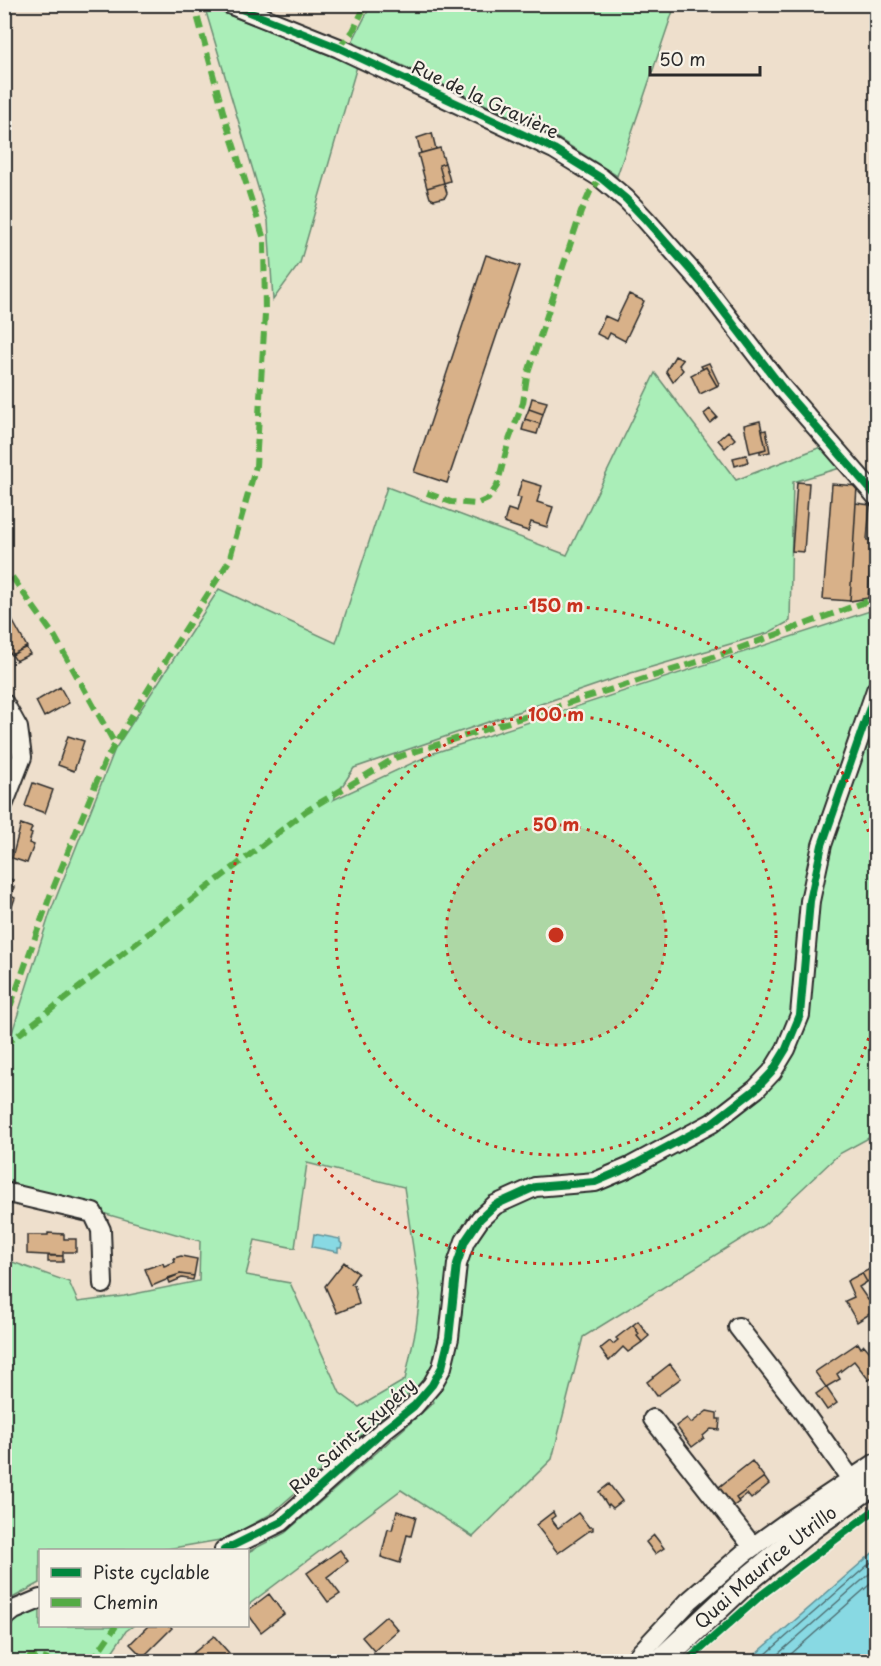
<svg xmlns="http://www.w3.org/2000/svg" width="881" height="1666" font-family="'Playpen Sans',sans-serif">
  <rect width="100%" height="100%" fill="#eedfcc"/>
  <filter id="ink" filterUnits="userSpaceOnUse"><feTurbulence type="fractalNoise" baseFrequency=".0167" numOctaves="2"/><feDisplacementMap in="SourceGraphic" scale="12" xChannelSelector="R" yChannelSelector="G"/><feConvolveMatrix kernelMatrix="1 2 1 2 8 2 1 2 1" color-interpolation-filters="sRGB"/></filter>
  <g filter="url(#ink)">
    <!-- green -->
    <path fill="#aaeeb8" stroke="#6a8c72" stroke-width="1.5" fill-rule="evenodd" d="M204,5L357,66L300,263L273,300L268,221Z
      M371,5V4L675,5L617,176L559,139L352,42Z
      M655,373L736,480L821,447L840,468L793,482L790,621L768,633L631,673L354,768L333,800L434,753L876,609V1134L839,1154L764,1225L583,1337L552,1459L473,1537L401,1490L248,1605V1552L285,1533L434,1402L426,1379L271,1514L226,1539L161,1550H40V1583L5,1602L4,1259L69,1282L78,1302L124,1296L199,1281L200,1241L5,1185L4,1058L50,913L115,749L219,589L336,643L387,487L567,555ZM307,1163L404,1187L420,1295L416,1328L405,1380L359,1407L340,1393L290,1283L246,1275L255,1240L295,1248Z
      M40,1607V1626H133L126,1631L106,1661H16L5,1655V1634L17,1619Z"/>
    <!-- water -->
    <path fill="#88d9e3" stroke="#639399" stroke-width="1.5" d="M314,1234L340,1239V1242L342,1244L341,1248H338V1252L312,1247Z
      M876,1550V1661H748Z"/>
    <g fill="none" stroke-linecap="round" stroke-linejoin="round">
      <!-- shore -->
      <path stroke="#507175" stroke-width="1.5" d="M757,1662L876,1558
        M769,1662L876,1568
        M782,1662L876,1579"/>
    </g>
    <!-- building -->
    <path fill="#d8b189" stroke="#2b2b2b" stroke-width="1.5" d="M432,133L436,149L421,153L417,138Z
      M440,148L445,163L439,165L444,183L427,188L418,154Z
      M445,163L450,181L444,183L439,165Z
      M444,183L447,193L445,197L434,200L430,198L427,188Z
      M486,255L520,266L447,483L414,472Z
      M629,294L644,301L625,341L610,333L607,339L597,334L605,316L616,321Z
      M675,356L683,360L679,365L683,370L673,382L666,371Z
      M709,363L719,384L717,386L706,367L703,369L701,366Z
      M706,367L717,386L700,394L691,375Z
      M532,398L547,402L543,414L529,409Z
      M529,409L543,414L540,424L525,419Z
      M710,409L717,417L710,423L704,414Z
      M525,419L540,424L537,434L522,430Z
      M760,421L766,449L750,453L744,425Z
      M766,430L770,452L760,454V451L766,449L762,431Z
      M728,431L735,439L725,448L718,440Z
      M746,455L748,462L735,466L733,458Z
      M522,480L542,486L537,502L553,507L547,527L531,522L528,531L504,523L508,509L517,512L521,498L517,497Z
      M797,482L809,483L804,552L792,551Z
      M832,484L857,486L850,601L823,599Z
      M856,503L870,505L867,540H872L868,598L850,601Z
      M872,540L876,541V568H870Z
      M5,614L8,620L11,618L27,647L11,655L4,644Z
      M26,647L30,654L16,661L12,655Z
      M60,687L69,703L44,717L36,701Z
      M68,736L84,741L74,771L58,765Z
      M33,783L53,790L45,813L25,806Z
      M21,824L32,828L30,833L32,834L29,843L34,845L27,863L12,858Z
      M4,877L13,880L11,886L14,887L11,896L15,898L9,915L4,913Z
      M48,1233L64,1234V1239H76V1252H63V1256L27,1254V1235H48Z
      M48,1256H63V1262H48Z
      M181,1256L197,1259L194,1276L180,1274L152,1286L145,1269L163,1263L164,1266L175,1262L174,1258Z
      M876,1261V1277L867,1282L862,1273L872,1268L870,1264Z
      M344,1262L358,1273L351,1284L354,1285L359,1304L337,1313L325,1286Z
      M862,1273L867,1282L859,1287L868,1300L875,1296L876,1310L857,1322L845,1301L854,1297L847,1281Z
      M180,1274L194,1276L193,1280L182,1278L170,1283L168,1278Z
      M638,1321L649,1336L642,1342L637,1336L639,1334L633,1325Z
      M633,1325L639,1334L637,1336L642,1342L628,1352L623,1347L609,1361L600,1349L610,1341L613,1344L618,1340L616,1338Z
      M858,1343L861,1348L864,1345L876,1359V1375L869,1380L854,1361L837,1374L840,1379L826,1387L837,1403L827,1410L816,1394L826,1387L815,1372Z
      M670,1364L681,1378L657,1396L647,1382Z
      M707,1411L717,1413V1419H720L719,1430L711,1429L703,1436L704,1438L692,1447L676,1426L687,1418L691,1423Z
      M752,1461L764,1477L736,1498L739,1502L728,1510L714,1491Z
      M764,1477L769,1484L751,1499L747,1494L738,1501L736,1498Z
      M609,1484L622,1501L613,1508L609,1504L608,1506L599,1492Z
      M397,1511L416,1517L411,1536L407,1535L400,1563L381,1557L388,1529L392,1530Z
      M553,1512L555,1516L551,1519L558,1528L578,1513L589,1527H593V1530L589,1531L558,1553L536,1525Z
      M654,1535L664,1548L655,1554L646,1542Z
      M340,1550L348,1561L327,1577L340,1594L328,1602L307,1573Z
      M269,1594L284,1614L261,1632L248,1614V1610Z
      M386,1616L398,1630L374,1651L362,1637Z
      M148,1626H170L172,1628L143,1657L130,1644Z
      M214,1636L229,1653L218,1662H197L191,1655Z"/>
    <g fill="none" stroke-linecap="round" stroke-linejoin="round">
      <!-- minor casing -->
      <g stroke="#2b2b2b" stroke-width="22">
        <path id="minor" d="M229,4L339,48L554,149L601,178L626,199L646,220L701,282L783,389L876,496
          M4,703L18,728L22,757L4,803
          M4,1192L93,1213L101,1230L103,1284
          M738,1327L796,1402L851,1479
          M653,1419L753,1547
          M786,1523L876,1463
          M224,1550L281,1522L385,1429L414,1406L432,1385L442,1367L449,1338L457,1264L465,1241L480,1219L495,1205L535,1187L595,1182L628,1168L712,1123L756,1089L772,1072L786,1049L800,1015L810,901L822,845L876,690
          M4,1618L14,1610L40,1599
          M632,1662L689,1601L743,1554L786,1523L813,1526"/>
      </g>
      <!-- major casing -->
      <g stroke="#2b2b2b" stroke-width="28">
        <g id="major">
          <path id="s1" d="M660,1662L746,1581L813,1526L876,1481"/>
        </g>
      </g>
      <!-- path -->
      <path stroke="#2b2b2b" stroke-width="3" stroke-dasharray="4.5 4.5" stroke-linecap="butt" d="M4,1575L10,1594"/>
      <!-- minor -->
      <use href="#minor" stroke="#f7f3e8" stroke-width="18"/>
      <!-- major -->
      <use href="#major" stroke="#f7f3e8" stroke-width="24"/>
      <!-- quiet -->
      <path stroke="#54ab44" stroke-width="6" stroke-dasharray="12 6" stroke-linecap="butt" d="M339,48L353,31L366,4
        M427,493L451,502L477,504L488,499L497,486L509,440L523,403L527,376L581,212L590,192L601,178
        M12,577L55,637L115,744
        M4,1024L50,896L105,761L174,647L229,561L256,466L265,314L264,239L224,115L194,4
        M4,1046L306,811L395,758L729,652L876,598
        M31,1662L30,1657H41L54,1662
        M91,1662L116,1626"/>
      <!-- cycleway casing -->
      <g stroke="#f7f3e8" stroke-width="11">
        <path id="cycleway" d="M229,4L339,48L554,149L601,178L626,199L646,220L701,282L783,389L876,496
          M224,1550L281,1522L385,1429L414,1406L432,1385L442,1367L449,1338L457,1264L465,1241L480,1219L495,1205L535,1187L595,1182L628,1168L712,1123L756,1089L772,1072L786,1049L800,1015L810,901L822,845L876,690
          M686,1662L760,1596L876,1509"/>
      </g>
      <!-- cycleway -->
      <use href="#cycleway" stroke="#00873e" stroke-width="8"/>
    </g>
  </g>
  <!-- distance rings -->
  <circle cx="556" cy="935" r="110" fill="#c8321e" fill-opacity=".12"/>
  <g fill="none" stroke="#c8321e" stroke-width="3" stroke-dasharray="3 6">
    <circle cx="556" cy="935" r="110"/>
    <circle cx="556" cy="935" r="220"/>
    <path d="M876 1012A329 329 0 1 1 876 858"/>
  </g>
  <g text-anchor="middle" stroke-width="4.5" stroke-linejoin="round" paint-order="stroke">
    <!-- street labels -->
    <g font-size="18" fill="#2b2b2b" stroke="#f7f3e8">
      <text transform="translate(485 100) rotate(25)" y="6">Rue de la Gravière</text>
      <text transform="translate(353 1436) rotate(-42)" y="6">Rue Saint-Exupéry</text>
      <text dy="6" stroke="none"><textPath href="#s1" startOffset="142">Quai Maurice Utrillo</textPath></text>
    </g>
  </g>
  <circle cx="556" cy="935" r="9" fill="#c8321e" stroke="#f7f3e8" stroke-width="3"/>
  <g font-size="18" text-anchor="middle" font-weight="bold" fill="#c8321e" stroke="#f7f3e8" stroke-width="4.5" stroke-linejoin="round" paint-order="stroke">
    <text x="556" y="612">150 m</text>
    <text x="556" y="721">100 m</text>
    <text x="556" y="831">50 m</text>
  </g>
  <!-- margin -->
  <rect width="881" height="1666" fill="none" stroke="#f7f3e8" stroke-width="24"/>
  <rect x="12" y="12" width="857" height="1642" fill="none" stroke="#2b2b2b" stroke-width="2" filter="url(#ink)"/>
  <!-- legend -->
  <rect x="39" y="1549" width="210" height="78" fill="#f7f3e8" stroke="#a5a39c" stroke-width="1.5"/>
  <rect x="51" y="1568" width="30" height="9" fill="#00873e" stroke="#a5a39c" stroke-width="1.5"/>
  <text x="93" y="1579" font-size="18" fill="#2b2b2b">Piste cyclable</text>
  <rect x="51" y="1598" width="30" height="9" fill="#54ab44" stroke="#a5a39c" stroke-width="1.5"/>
  <text x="93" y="1609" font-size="18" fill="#2b2b2b">Chemin</text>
  <!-- scale -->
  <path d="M650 66v9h110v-9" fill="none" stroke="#2b2b2b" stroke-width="3"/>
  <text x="659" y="66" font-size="18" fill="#2b2b2b" stroke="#f7f3e8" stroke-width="4.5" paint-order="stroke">50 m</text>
</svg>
